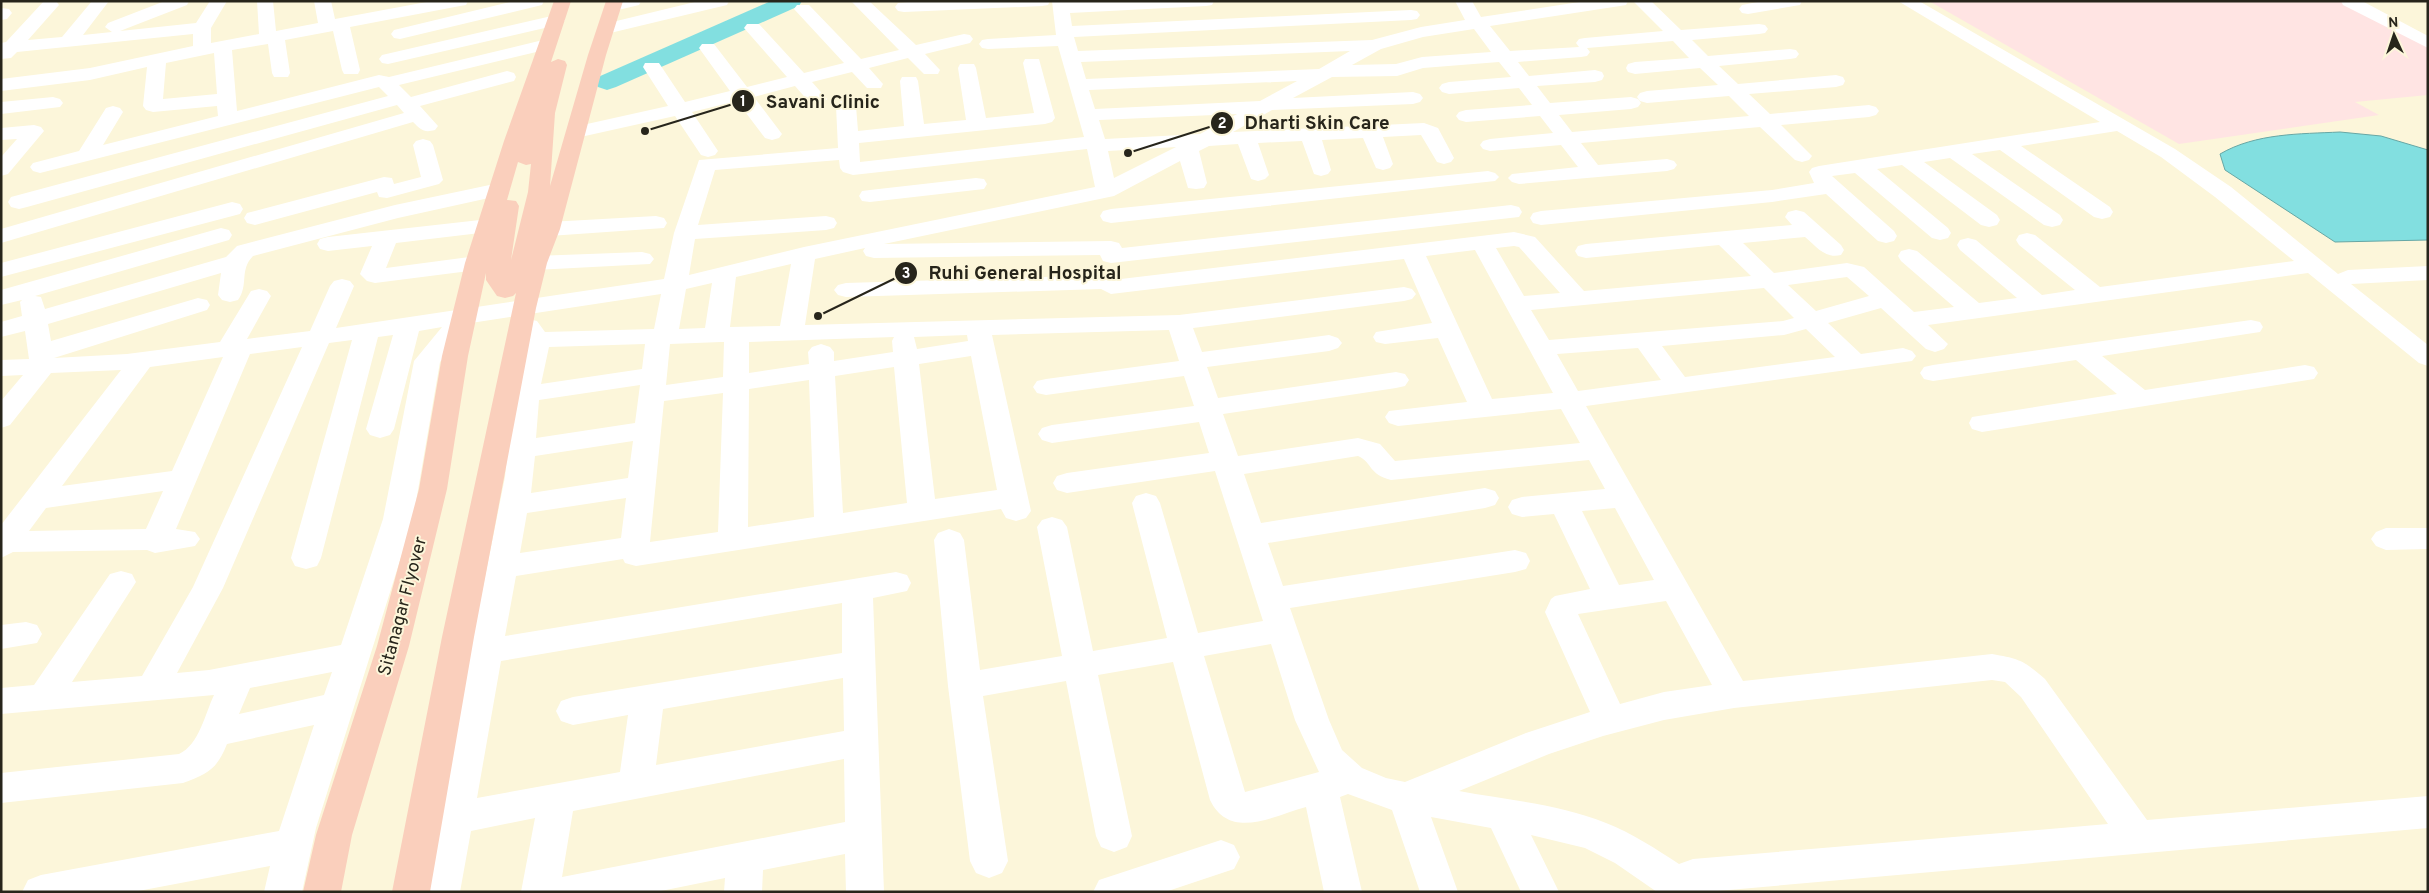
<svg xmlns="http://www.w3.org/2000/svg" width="2429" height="893" font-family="Overpass,sans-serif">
  <rect width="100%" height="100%" fill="#fcf6da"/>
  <!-- industrial -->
  <path fill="#ffe4e3" d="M1929,1H2343L2428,45V95L2355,102L2379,115L2179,144Z"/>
  <!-- water -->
  <path fill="#82dfe0" stroke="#67a7a5" d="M2340,132L2381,136L2428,150V240L2335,242L2225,170L2220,154C2256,133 2300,134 2340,132Z"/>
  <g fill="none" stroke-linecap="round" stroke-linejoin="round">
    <!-- river -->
    <path fill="#82dfe0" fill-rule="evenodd" d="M771,1H802L799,6L616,87L607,90L598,87L594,82L598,77Z"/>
    <!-- minor -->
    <path fill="#fff" fill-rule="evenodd" d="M44,1H56L59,5L28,40L62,37L92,1H109L83,35L112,32L105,27L108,23L165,1H189L187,5L120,31L196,23L210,1H227L211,28V43L259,34L257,1H273L276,31L318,23L314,1H331L335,19L432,1H468L466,5L460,6L350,27L360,70L358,74H344L342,70L333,31L285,40L290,73L288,77H274L272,73L268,44L232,50L237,111L379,75L389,77L547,39L553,40L556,44L553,48L399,85L411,97L507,71L514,73L516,77L514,81L420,106L438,126L435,130C424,133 421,130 413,122L1,243V229L404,113L397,105L27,207L19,209L11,207L8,202L11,197L388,96L379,87L40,173L33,171L30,167L33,163L79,151L106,108L113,106L120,108L123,112L103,145L218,116L217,106L153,112L146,110L143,106L147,67L90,80L1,91V79L90,68L193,46V34L17,52L11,58L1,59V43L6,42ZM214,53L217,94L163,99L166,63Z
      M514,1H544L542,5L400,39L394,38L391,34L394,30Z
      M612,1H641L639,5L614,11L608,10L605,6Z
      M699,1H729L727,5L606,34L600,33L597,29L600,25Z
      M851,1H869L916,45L964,34L970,35L973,39L970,43L925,54L940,70L938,74H924L908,58L869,68L883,84L881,88H867L852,72L812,82L827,99L824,103H810L795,86L754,97L782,134L779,138L772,140L765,138L737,101L692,112L718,151L715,155L708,157L701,155L675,116L576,138L569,136L566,132L569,128L668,106L643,67L645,63H659L685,102L730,91L699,48L702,44H714L747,87L787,77L744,28L747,24H759L804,73L844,63L794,9L797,5H809L861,59L899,50Z
      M918,1H1050L1048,5L1042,6L904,12L898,11L895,7L898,3Z
      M1052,1H1214L1212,5L1206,6L1070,13L1072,26L1411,10L1417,11L1420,15L1417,19L1411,20L1074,37L1078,51L1372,40L1421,27L1465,20L1455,1H1472L1481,17L1586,1H1628L1626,5L1620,6L1490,26L1510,51L1579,47L1576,43L1579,39L1585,38L1663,31L1633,1H1651L1681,30L1759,24L1765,25L1768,29L1765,33L1759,34L1692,40L1708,56L1790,49L1796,50L1799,54L1796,58L1790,59L1719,66L1738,84L1836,75L1843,77L1845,81L1843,85L1836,87L1749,94L1770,114L1869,105L1876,107L1879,111L1876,115L1869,117L1781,125L1812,156L1809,160L1802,162L1795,160L1760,127L1581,143L1598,165L1667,159L1674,161L1677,165L1674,169L1667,171L1519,184L1512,182L1508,178L1512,174L1578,167L1561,145L1490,151L1483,149L1480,145L1483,141L1490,139L1553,133L1540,116L1466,122L1459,120L1456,116L1459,112L1466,110L1532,105L1519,88L1449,94L1442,92L1439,88L1442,84L1449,82L1511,77L1499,62L1423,68L1397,76L1332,77L1293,98L1413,92L1420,94L1423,98L1420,102L1413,104L1272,110L1233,132L1424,123L1438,128L1454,158L1451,162L1444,164L1437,162L1421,135L1383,137L1393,164L1390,168L1383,170L1376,168L1363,138L1322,140L1331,170L1328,174L1321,176L1314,174L1302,141L1258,143L1269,175L1265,179L1258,181L1251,179L1238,144L1209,146L1199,151L1207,183L1204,188L1196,189L1188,188L1180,161L1114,196L884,244L1111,241L1119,243L1122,248L1511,205L1519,207L1522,212L1519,217L1111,263L1103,261L1100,255L874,258L866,256L863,251L865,248L815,259L805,325L1179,315L1404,287L1412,289L1416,294L1412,299L1404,301L1193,328L1202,352L1329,335L1338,338L1342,343L1338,348L1329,351L1207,367L1218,398L1396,372L1405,374L1409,380L1405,386L1396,388L1223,414L1238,456L1358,438L1380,444L1395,461L1580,443L1561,409L1398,426L1389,423L1385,417L1389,411L1467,402L1438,338L1385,344L1376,342L1373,337L1376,332L1432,323L1404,259L1111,294L1101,289L846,297L838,295L834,290L838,285L846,283L1111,275L1121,279L1514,232L1535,237L1584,291L1751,276L1719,245L1586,258L1578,256L1575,251L1578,246L1586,244L1792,225L1785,217L1788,212L1796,210L1804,212L1841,245L1844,250L1841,255C1825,259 1817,247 1805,237L1743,243L1774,273L1847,263L1864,267L1914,312L1954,307L1901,261L1898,256L1901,251L1909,249L1917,251L1979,303L2017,298L1960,250L1957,245L1960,240L1968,238L1976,240L2042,295L2075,290L2019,245L2016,240L2019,235L2027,233L2035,235L2100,287L2294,261L2215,197L2161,157L2117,131L2021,146L2110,207L2113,212L2110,217L2102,219L2094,217L2000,150L1972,154L2060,215L2063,220L2060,225L2052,227L2044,225L1950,158L1924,162L1997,215L2000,220L1997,225L1989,227L1981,225L1902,165L1877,169L1948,228L1951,233L1948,238L1940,240L1932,238L1855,173L1832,176L1894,231L1897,236L1894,241L1886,243L1878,241L1826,194L1772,202L1541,225L1533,223L1530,218L1533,213L1541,211L1772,190L1814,183L1809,172L1812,168L1819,166L2100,122L1898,1H1919L2175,149L2231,187L2338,274L2348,270L2428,266V280L2351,284L2428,345V366L2419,363L2308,273L1928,325L1948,344L1944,349L1935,352L1926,349L1881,308L1828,323L1861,354L1903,348L1912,351L1916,356L1912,361L1586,406L1743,681L1992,654C2020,659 2023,660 2045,679L2147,820L2428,796V828L1706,892H1657L1615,863L1585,848L1531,835L1559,892H1521L1491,828L1431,817L1458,892H1420L1392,810L1348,794L1340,797L1362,892H1324L1306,807C1273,816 1230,841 1210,800L1173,662L1098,675L1132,836L1127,847L1114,852L1101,847L1096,836L1066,681L983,696L1008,861L1002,873L989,878L976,873L970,861L948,686L934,540L938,533L949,529L960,533L964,540L980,670L1062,656L1037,527L1042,520L1052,517L1062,520L1067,527L1093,651L1167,638L1132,503L1136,496L1146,493L1156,496L1160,503L1198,633L1263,621L1215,471L1067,493L1057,490L1053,483L1057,476L1067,473L1209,453L1199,422L1052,443L1042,440L1038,434L1042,428L1052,425L1194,406L1184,376L1046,395L1037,393L1033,387L1037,381L1046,379L1179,361L1169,330L992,335L1031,511L1026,518L1016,521L1006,518L1001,509L636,566L625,563L623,559L516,576L505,636L896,572L907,575L911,583L907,591L873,598L884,892H846L845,854L763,870L762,892H724L725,878L656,892H521L535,818L471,831L460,892H422L505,477L513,394L525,340L516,326L519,321L528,319L537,321L545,332L654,329L661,294L471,323L440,362L413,519L316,828L302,892H264L270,866L133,892H22L28,880L41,875L279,831L314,725L227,744C217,769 208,774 183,783L1,803V773L179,754C199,745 205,714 214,695L1,714V688L34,685L110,574L121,571L132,574L136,582L72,682L142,676L193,587L302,347L250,354L176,529L195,532L200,539L195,546L155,553L147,550L13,552L1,558V525L121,370L51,373L10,425L1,428V401L23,375L1,376V360L29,359L25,331L1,337V322L22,316L20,302L22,300L1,305V290L221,228L229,230L232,235L229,240L35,296L41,297L45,309L226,257L237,246L395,205L499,183L507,184L510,189L507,194L398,218L253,256C239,270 249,285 238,300L230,302L222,300L218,295L221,273L48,324L51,341L198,298L207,300L210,305L207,310L54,358L127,354L220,342L251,291L259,289L267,291L271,296L247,339L310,331L330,286L334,281L342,279L350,281L354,286L336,328L664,279L674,233L699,160L838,148L836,106L839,102L846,100L853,102L856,106L858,131L904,126L900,81L902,77H916L918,81L924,124L966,120L958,68L960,64H974L976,68L986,118L1034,113L1023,63L1025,59H1039L1055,118L1052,122L1045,124L859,143L860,162L1084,137L1058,46L988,49L982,48L979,44L982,40L988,39L1056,35ZM1474,29L1491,52L1422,57L1396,64L1352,65L1381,49L1423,37ZM1673,41L1689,58L1635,62L1628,64L1626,68L1628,72L1635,74L1700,68L1718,85L1647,91L1640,93L1637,97L1640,101L1647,103L1729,96L1749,116L1572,132L1559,115L1631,109L1638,107L1641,103L1638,99L1631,97L1550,103L1537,86L1595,82L1602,80L1604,76L1602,72L1595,70L1529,76L1518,62L1581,57L1587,56L1590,52L1587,48ZM1350,51L1319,69L1086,79L1081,62ZM1297,81L1260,101L1095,109L1089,90ZM1237,114L1200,134L1105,139L1099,120ZM1176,147L1114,178L1108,151ZM1087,149L1095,187L804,247L689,275L695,239L826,230L834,228L837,223L834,218L826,216L698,225L715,170L839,160L840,168L843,172L853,175ZM1514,246L1519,247L1560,293L1524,296L1496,248ZM1475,250L1553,393L1492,399L1426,256ZM791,264L780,326L730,327L736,277ZM1847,277L1869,296L1816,311L1788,285ZM712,283L705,328L679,329L686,289ZM1764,288L1794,318L1783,321L1549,340L1531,310ZM442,327L414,361L383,519L341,645L209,670L177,673L223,588L329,343L352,340L291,558L295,566L306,569L317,566L321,558L378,337L393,335L366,429L370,435L380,438L390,435L394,429L419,331ZM1806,329L1835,357L1685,377L1662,346L1784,335ZM967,335L968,341L917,349L914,337ZM894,337L892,341L893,352L834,361V352L830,347L821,344L812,347L808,352L809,364L749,373V342ZM721,342H724L723,377L666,385L670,344ZM645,344L642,369L541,384L549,347ZM1638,348L1661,380L1578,391L1557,354ZM971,356L997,490L935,499L919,364ZM223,357L172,471L62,486L150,367ZM894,367L907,503L843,513L835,376ZM809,380L814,517L748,527L749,389ZM640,385L635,423L536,438L539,400ZM723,393L718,532L650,542L664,401ZM633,441L628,478L531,493L535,456ZM1358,456C1373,463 1368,474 1391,480L1589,460L1605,489L1522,497L1512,500L1508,507L1512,514L1522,517L1554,514L1590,589L1555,596L1551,599L1545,612L1590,712L1526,733L1405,782L1386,778L1362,768L1342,750L1329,720L1290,608L1515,572L1526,569L1530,561L1526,553L1515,550L1283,586L1268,543L1485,508L1495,505L1499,498L1495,491L1485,488L1261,523L1244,474ZM163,491L146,529L29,531L46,508ZM626,498L621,538L520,553L527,513ZM1615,508L1654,580L1619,585L1582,511ZM1666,601L1712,685L1664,692L1620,704L1578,614ZM842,603V653L573,697L561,701L556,711L561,721L573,725L628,715L620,772L477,798L501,661ZM1271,644L1295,720L1319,772L1245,792L1204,656ZM332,672L324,695L239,714L250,688ZM843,678L844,731L656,765L663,709ZM1992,680L2005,682L2021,697L2108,824L1693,859L1679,864C1656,849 1632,833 1606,823C1560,804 1507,800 1459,791L1549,754L1603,736L1664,720L1734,708ZM844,759L845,822L562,877L573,811Z
      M1763,1H1802L1800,5L1794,6L1748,14L1742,13L1739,9L1742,5Z
      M2341,1H2362L2428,36V48L2343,5Z
      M1,8L9,9L12,13L7,19L1,20Z
      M556,15L562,16L565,20L562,24L388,64L382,63L379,59L382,55Z
      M53,97L60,99L63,103L60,107L1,114V102Z
      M34,125L41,127L44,131L8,174L1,176V157L17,139L1,140V128Z
      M423,139L430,141L433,145L443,180L439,184L387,198L379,197L377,192L255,225L247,223L244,218L247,213L384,177L392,178L394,184L421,177L413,145L416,141Z
      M1488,171L1495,173L1499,177L1495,181L1111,223L1103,221L1100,216L1103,211L1111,209Z
      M976,178L984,179L987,184L984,189L870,202L862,201L859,196L862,191L870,190Z
      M232,202L240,204L243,209L240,214L1,277V263Z
      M656,216L664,218L667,223L664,228L549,236L541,234L538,229L541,224L549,222Z
      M489,219L497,221L500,226L497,231L396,243L386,268L477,256L485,258L489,263L485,268L477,270L375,283L367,281L360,274L372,246L328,251L320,249L317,244L320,239L328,237Z
      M642,252L650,254L654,259L650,264L535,270L527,268L523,263L527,258L535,256Z
      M2251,320L2260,322L2263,327L2260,332L2102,356L2145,390L2305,365L2314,367L2318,373L2314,379L1982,432L1972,429L1969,423L1972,417L2117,394L2076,360L1933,381L1924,379L1920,373L1924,367L1933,365Z
      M2386,528H2428V549L2386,550L2376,546L2371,539L2376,532Z
      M26,622L37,625L42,634L37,643L1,649V625Z
      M1221,840L1234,845L1240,857L1234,869L1165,892H1093L1099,880Z"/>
    <!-- major -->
    <path fill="#facfbc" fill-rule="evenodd" d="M554,1H571L551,62L558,59L565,61L567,65L555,113L550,186L588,55L606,1H623L606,55L560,229L547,263L536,308L474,637L430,892H392L442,637L516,293L513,296L505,298L497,296L486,280V273L468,356L447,489L409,646L352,835L341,892H303L316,835L377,646L419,489L442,356L465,263L504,141ZM518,162L526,165L531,164L528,192L511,260L519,206L516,201L507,200Z"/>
  </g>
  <g text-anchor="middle" stroke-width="4" stroke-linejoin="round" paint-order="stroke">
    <!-- street labels -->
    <g font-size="18" fill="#27251b" stroke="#fcf6da">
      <text transform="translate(402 606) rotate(-75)" y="6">Sitanagar Flyover</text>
    </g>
  </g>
  <!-- callouts -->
  <path fill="none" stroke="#27251b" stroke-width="2" d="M645 131L743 101M1128 153L1222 123M818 316L906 273"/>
  <g fill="#27251b" stroke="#fcf6da" stroke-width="2">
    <circle cx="645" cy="131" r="5"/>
    <circle cx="1128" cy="153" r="5"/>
    <circle cx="818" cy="316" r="5"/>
    <circle cx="743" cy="101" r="12"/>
    <circle cx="1222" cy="123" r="12"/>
    <circle cx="906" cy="273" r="12"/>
  </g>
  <g font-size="15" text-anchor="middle" font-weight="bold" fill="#fff">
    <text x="743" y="106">1</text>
    <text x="1222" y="128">2</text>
    <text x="906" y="278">3</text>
  </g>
  <g font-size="19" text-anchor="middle" font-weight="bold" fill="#27251b" stroke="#fcf6da" stroke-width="4" stroke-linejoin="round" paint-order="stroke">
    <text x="823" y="108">Savani Clinic</text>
    <text x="1317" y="129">Dharti Skin Care</text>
    <text x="1025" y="279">Ruhi General Hospital</text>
  </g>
  <!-- border -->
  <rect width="2429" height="893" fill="none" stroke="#27251b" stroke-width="5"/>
  <!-- north arrow -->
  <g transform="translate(2394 35) rotate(357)" stroke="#fcf6da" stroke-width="4" paint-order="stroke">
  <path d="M0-4L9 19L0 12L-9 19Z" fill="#27251b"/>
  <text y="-8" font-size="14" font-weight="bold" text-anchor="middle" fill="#27251b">N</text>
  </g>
</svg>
